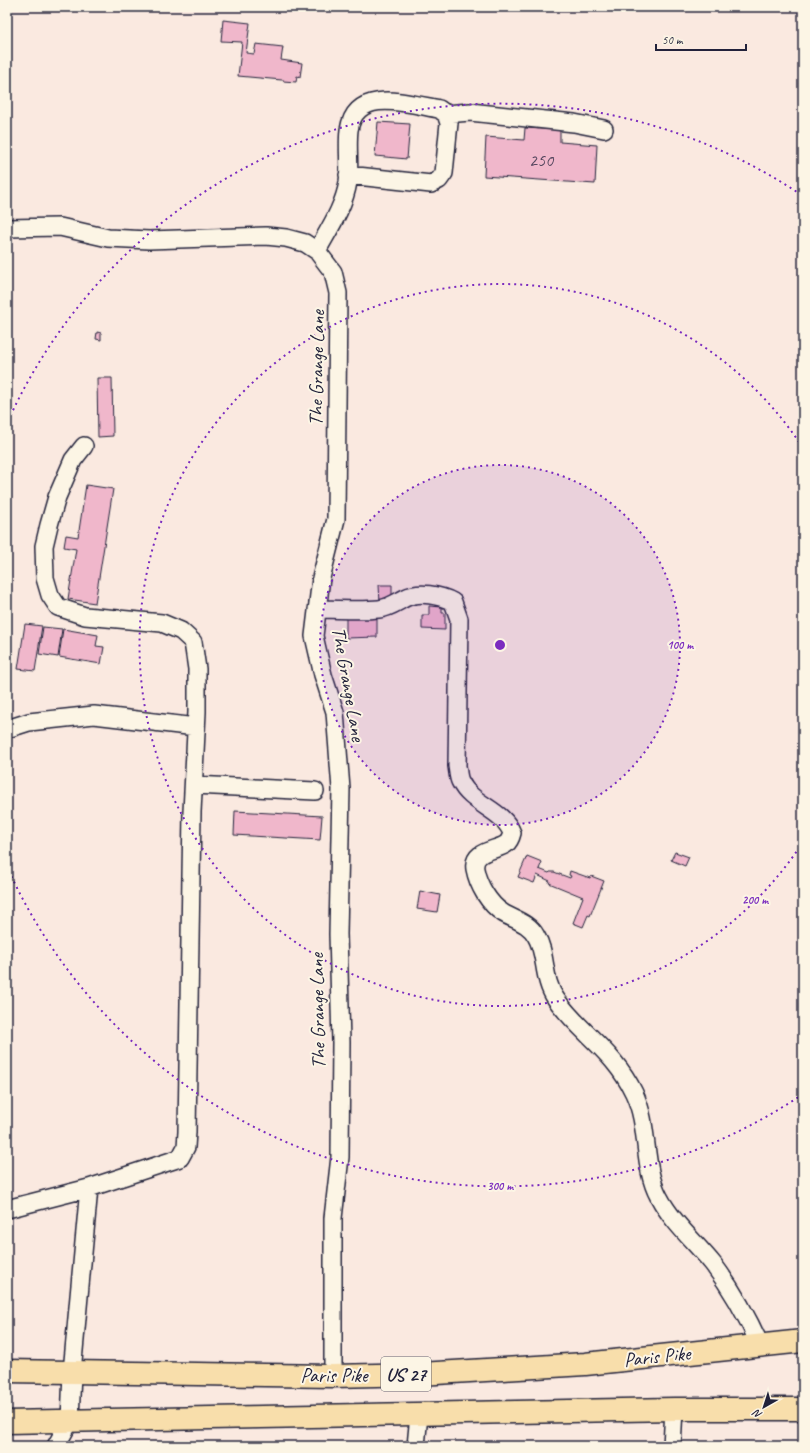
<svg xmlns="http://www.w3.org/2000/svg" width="810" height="1453" font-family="Caveat,sans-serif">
  <rect width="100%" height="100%" fill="#fae9e0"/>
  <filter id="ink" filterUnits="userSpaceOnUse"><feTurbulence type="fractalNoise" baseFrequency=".025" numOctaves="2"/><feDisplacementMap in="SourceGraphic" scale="8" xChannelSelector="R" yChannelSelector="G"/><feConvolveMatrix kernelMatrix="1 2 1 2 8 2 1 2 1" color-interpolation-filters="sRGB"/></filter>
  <g filter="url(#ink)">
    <!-- building -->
    <path fill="#f0b7cb" stroke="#22223b" d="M223,20L250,23L246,53L254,54L256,44L283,47L281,60L302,63L300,77L297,76L296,82L283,81V79L282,80L238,76L242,42L221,41Z
      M378,122L410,124L407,159L375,156Z
      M525,128L560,130V142L597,145L595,184L484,176L486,137L524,140Z
      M97,332L101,333V340L96,339Z
      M97,378H112L113,436L98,437Z
      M86,485L113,489L95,603L68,599L76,549L64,547L66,535L78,537Z
      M379,585H392V602L380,603Z
      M429,606L442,607V613H445V630L422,629V615H429Z
      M346,616L377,617V637L346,638Z
      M25,624L42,626L35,671L18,669Z
      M43,627L62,629L58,657L39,654Z
      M63,629L98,635L96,646L104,647L101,664L59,657Z
      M235,811L322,816L320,840L234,835Z
      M675,852L689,857L685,866L671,860Z
      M527,856L542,862L539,869L549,873L550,872H554L570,878L571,876L569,875L570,871L590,878L591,876L604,881L590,916L588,915L583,927L573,923L583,897L549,883L550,881L537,875L534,883L518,877Z
      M420,891L440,895L437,912L417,909Z"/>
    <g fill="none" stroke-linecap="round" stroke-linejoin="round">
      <!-- minor casing -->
      <g stroke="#22223b" stroke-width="20">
        <path id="minor" d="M446,114L470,112L574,123L604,129
          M7,228L60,227L108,238L149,240L266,236L286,238L305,243L317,251L333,272L338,293L336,519L321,578L314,636L323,675L335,712L341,789L338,934L341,1042L340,1157L333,1218V1376
          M317,251C329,229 344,207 348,182C350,165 347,147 349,130C356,86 409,104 439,109L446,114L449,123L444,173L439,180L431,184L348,175
          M317,609C338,609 359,611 379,609C389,608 397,602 405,598C419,591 440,595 453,602L459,619L457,766C458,771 458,777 460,781C471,805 503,809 512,833C511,837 510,841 506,844C496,851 472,850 475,869C478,885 489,904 503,913C515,920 529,923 536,936C547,953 542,979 556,999C581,1034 614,1051 634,1093C650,1127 642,1166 659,1197C672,1222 695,1242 713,1264C732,1289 747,1316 760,1345
          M7,729L29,722L94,715L196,727
          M194,785L315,791
          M7,1209L89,1188
          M56,1446L70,1421L72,1372L89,1188L180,1158L186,1147L187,1132L192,812L197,712V669L193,642L181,631L162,623L85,616L58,607L50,595L45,578L44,546L49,525L57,497L73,460L84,446
          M416,1446L419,1415
          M672,1446L674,1409"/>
      </g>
      <!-- highway casing -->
      <g stroke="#22223b" stroke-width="25">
        <path id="highway" d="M7,1371L333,1376L420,1374L585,1364L803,1341
          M7,1422L674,1409H803"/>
      </g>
      <!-- minor -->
      <use href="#minor" stroke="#fcf5e5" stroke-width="17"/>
      <!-- highway -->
      <use href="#highway" stroke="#f8deab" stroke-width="22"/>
    </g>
  </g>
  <!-- distance rings -->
  <circle cx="500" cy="645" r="180" fill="#7b2cbf" fill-opacity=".12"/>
  <g fill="none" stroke="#7b2cbf" stroke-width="2" stroke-dasharray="2 4">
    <circle cx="500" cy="645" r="180"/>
    <path d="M803 842A361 361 0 1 1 803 448"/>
    <path d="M803 1094A541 541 0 0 1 8 869M8 421A541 541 0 0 1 803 196"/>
  </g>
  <g text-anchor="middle" stroke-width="4" stroke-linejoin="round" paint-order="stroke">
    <!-- number labels -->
    <g font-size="18" fill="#56475f">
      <text x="541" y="166">250</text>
    </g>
    <!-- shield labels -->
    <rect fill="#fcf5e5" stroke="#63616e" stroke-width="1" x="381" y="1357" width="50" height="34" rx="3"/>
    <g font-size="19" font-weight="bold" fill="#22223b">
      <text x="406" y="1381">US 27</text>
    </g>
    <!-- street labels -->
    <g font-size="20" fill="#22223b" stroke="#fcf5e5">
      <text transform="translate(316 368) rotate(-89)" y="7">The Grange Lane</text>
      <text transform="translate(349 684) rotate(80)" y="7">The Grange Lane</text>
      <text transform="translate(317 1011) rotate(-91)" y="7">The Grange Lane</text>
      <text transform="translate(657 1356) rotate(-6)" y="7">Paris Pike</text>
      <text x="334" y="1382">Paris Pike</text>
    </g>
  </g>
  <circle cx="500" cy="645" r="6" fill="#7b2cbf" stroke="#fcf5e5" stroke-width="2"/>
  <g font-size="12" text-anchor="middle" font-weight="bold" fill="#7b2cbf" stroke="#fcf5e5" stroke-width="4" stroke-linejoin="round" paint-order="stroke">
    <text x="680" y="649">100 m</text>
    <text x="755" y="904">200 m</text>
    <text x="500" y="1190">300 m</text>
  </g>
  <!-- margin -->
  <rect width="810" height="1453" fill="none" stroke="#fcf5e5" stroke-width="24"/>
  <rect x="12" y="12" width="786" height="1429" fill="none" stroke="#22223b" stroke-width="1.5" filter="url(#ink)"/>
  <!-- north arrow -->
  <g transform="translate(764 1407) rotate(219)" stroke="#fcf5e5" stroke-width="3" paint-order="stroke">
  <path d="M0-3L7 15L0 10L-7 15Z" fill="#22223b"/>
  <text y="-6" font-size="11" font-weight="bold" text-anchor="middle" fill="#22223b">N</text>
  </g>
  <!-- scale -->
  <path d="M656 44v6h90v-6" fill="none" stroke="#22223b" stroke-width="2"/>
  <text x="662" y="44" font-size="12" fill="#22223b" stroke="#fcf5e5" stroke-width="3" paint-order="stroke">50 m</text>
</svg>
